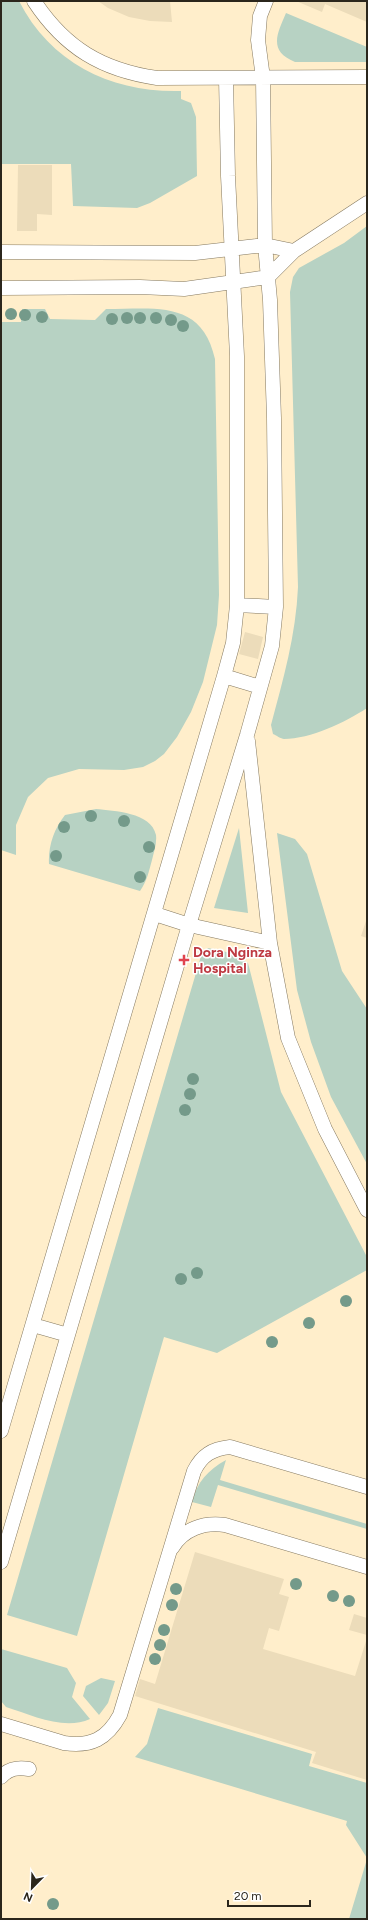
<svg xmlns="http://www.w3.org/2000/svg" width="368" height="1920" font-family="Figtree,sans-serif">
  <rect width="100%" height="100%" fill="#fefbf6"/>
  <!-- built -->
  <path fill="#ffeecb" d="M1,1H367V1919H1Z"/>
  <!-- green -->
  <path fill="#b7d2c3" d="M1,1H19C51,64 113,93 181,91V99L191,103L196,117L197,176L150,203L137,208L73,206L71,164H1Z
    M286,13L367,47V62H295C268,51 277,34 286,13Z
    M367,226V708C346,722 310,739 284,739C281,739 276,735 273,734L271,725C283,680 296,635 298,587L290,292L293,277L299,268L344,243Z
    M22,309H45L50,319L95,320L106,309C154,309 202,299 215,359L219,595L217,625L203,682L191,712L177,737L164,754L155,761L143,767L124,770L79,769L48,778L28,797L16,825V855L1,850V322H21Z
    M96,809C114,811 151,812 156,835C157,843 154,852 152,860C149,871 147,881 140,891L49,864C48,846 54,829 65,815Z
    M239,828L248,913L214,908Z
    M277,833L295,839L307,854L342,971L367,1009V1164L331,1097L311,1042L297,990Z
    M208,948L231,953L248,963L281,1092L367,1257V1270L217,1353L164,1337L77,1636L7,1615L201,956Z
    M226,1460L220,1480L367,1524V1529L218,1485L211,1507L192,1502C197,1482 208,1470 226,1460Z
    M1,1649L67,1668L76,1683L72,1697L90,1719C64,1731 32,1715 6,1707L1,1701Z
    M101,1678L115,1681L108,1703L99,1715L83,1696L86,1686Z
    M158,1708L312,1754L309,1766L367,1783V1858L346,1825L347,1821L135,1757L147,1744Z
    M367,1859V1919H349Z"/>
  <!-- building -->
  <path fill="#ecdcba" d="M98,1H170L172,22L150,21L129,17L108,8Z
    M296,1H367V22L325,4L322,12Z
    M18,165H52V215L37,214V231H17Z
    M245,632L263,637L258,659L239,654Z
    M367,918V938L361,936Z
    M195,1552L284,1579L279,1594L289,1597L279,1631L269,1628L263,1649L355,1676L367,1638V1780L312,1763L316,1752L135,1696L140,1679L155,1684Z
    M354,1614L367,1618V1635L349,1630Z"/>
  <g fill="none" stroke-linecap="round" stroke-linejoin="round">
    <!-- lane casing -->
    <g stroke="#857960" stroke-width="15">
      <path id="lane" d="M34,1C65,48 102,70 157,78L367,77
        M1,252L195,253L265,245L294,251
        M1,288L140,287L184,289L268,277L294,251L367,203
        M237,605L276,607
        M224,676L260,687
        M248,741L270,943L288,1038L325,1129L367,1210
        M155,914L189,925L270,943
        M33,1325L68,1335
        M1,1431L224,676L233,643L237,605V356L228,176L226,78
        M172,1548C183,1529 204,1522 225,1525L367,1567
        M1,1562L189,925L247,735L272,646L276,607L274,418L270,300L265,245L263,78L258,40L260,16L266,1
        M1,1724L64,1743C91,1747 107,1739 120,1715L194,1471C202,1455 212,1449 230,1447L367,1487
        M1,1777C9,1768 18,1767 29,1769"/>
    </g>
    <!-- lane -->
    <use href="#lane" stroke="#fff" stroke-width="14"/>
  </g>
  <!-- trees -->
  <g fill="#749a8a">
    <circle cx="11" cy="314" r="6"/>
    <circle cx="25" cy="315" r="6"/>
    <circle cx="42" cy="317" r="6"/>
    <circle cx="127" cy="318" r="6"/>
    <circle cx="140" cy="318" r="6"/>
    <circle cx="156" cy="318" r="6"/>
    <circle cx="112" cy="319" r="6"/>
    <circle cx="171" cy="320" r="6"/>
    <circle cx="183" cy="326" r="6"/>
    <circle cx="91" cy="816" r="6"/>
    <circle cx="124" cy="821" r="6"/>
    <circle cx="64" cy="827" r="6"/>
    <circle cx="149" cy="847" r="6"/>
    <circle cx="56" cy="856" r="6"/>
    <circle cx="140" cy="877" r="6"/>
    <circle cx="193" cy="1079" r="6"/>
    <circle cx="190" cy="1094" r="6"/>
    <circle cx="185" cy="1110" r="6"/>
    <circle cx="197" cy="1273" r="6"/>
    <circle cx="181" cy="1279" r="6"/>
    <circle cx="346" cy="1301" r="6"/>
    <circle cx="309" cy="1323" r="6"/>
    <circle cx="272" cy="1342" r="6"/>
    <circle cx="296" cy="1584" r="6"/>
    <circle cx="176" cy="1589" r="6"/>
    <circle cx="333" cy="1596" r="6"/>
    <circle cx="349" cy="1601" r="6"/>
    <circle cx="172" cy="1605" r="6"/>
    <circle cx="164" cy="1630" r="6"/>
    <circle cx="160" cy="1645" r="6"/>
    <circle cx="155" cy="1659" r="6"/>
    <circle cx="53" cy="1904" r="6"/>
  </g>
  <!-- markers -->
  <path fill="#e0444e" stroke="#fff" stroke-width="1.5" d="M182 954h4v4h4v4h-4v4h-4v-4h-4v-4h4z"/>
  <g text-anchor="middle" stroke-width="3" stroke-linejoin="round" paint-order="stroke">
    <!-- health labels -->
    <g font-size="14" font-weight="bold" fill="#be3a42" stroke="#fff" text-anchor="start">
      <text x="193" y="957">Dora Nginza<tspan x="193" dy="16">Hospital</tspan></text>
    </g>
  </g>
  <!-- border -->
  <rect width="368" height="1920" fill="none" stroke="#2b261c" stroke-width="4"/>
  <!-- north arrow -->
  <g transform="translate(32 1888) rotate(203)" stroke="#ffffff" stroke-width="3" paint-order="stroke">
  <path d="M0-3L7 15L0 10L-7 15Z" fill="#2b261c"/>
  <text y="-6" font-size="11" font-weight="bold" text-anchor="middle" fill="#2b261c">N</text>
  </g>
  <!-- scale -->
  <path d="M228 1900v6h82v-6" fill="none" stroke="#2b261c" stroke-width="2"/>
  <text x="234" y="1900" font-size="12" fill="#2b261c" stroke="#ffffff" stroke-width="3" paint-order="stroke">20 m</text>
</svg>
